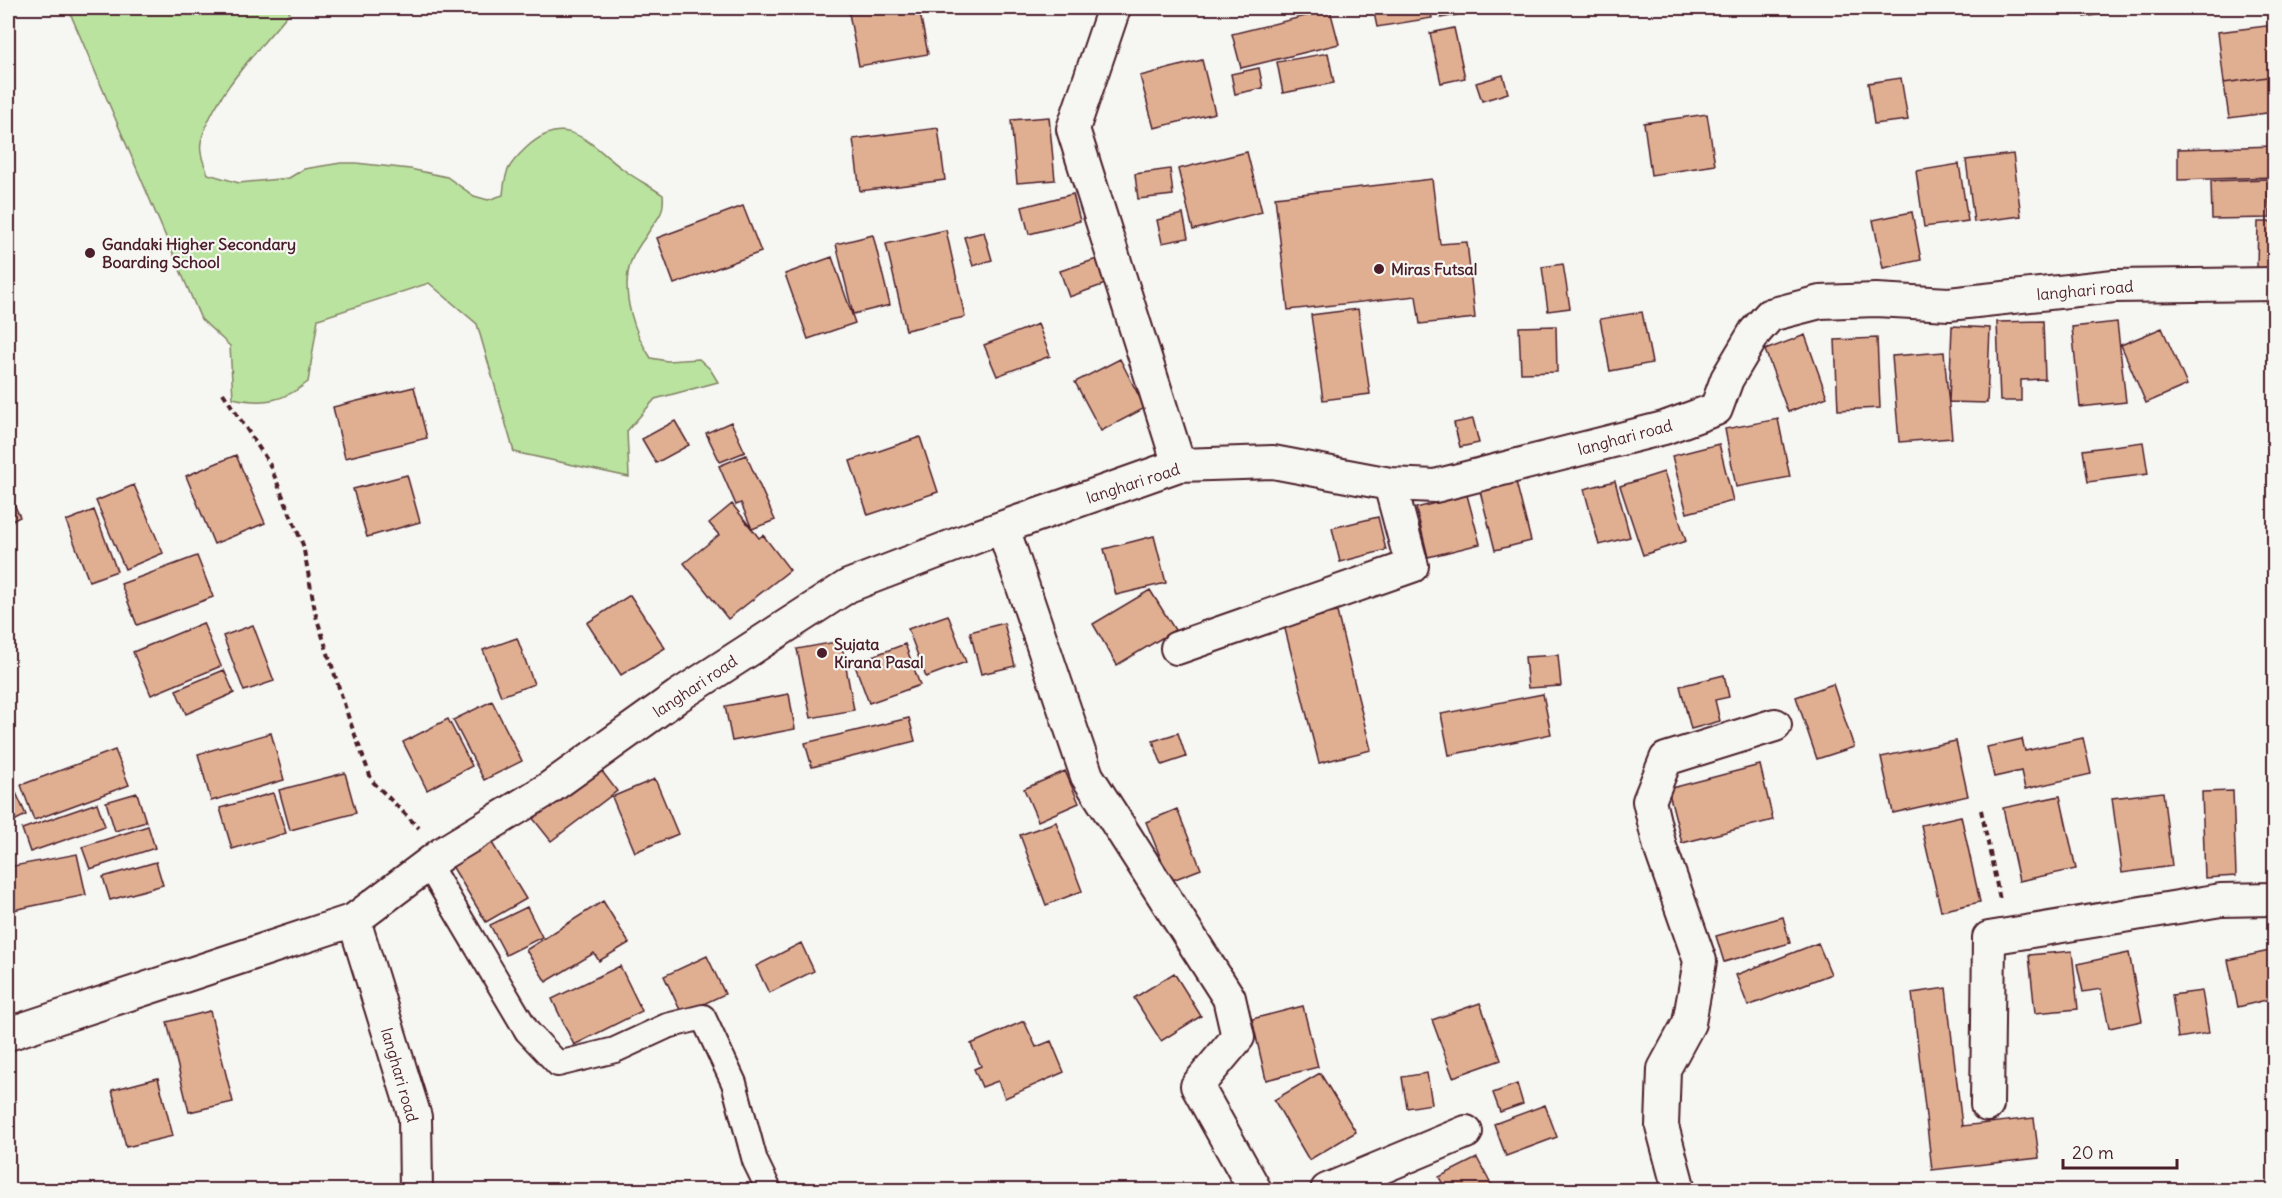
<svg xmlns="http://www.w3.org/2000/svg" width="2282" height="1198" font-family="Delius,sans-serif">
  <rect width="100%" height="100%" fill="#f6f6f2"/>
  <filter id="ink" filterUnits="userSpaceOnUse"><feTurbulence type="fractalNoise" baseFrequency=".0167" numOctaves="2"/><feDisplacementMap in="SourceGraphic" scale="12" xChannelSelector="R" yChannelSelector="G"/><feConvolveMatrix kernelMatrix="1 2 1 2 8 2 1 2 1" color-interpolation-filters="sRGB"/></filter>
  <g filter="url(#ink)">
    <!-- green -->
    <path fill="#bae39f" stroke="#828165" stroke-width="1.5" d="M68,8H293C263,45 212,95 201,142C199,153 204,164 208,174L239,183L289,178L304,169L341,163H356L410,169L447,177L474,196L488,200L503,195C505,171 508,165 526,148C567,110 590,145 624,170C636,179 650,186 663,195C665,215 656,219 646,236C640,244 633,255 630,264C621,294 634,333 651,358L667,361L699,359L710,369L718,382L655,399L627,431L629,477L514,452L477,324L429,283L318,319L308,382C284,401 264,405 233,398L230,346L201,319Z"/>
    <!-- building -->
    <path fill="#e0af92" stroke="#4a1f2b" stroke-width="1.5" d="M848,8H919L928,54L859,66Z
      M1373,8H1430L1432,18L1377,27Z
      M1439,8H1456L1457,15L1441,18Z
      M2082,8H2141L2084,17Z
      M1330,10L1339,44L1241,68L1232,34Z
      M2274,25V76L2224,83L2218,32Z
      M1454,28L1465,78L1441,83L1430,33Z
      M1328,53L1334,83L1283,93L1277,62Z
      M1202,60L1215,113L1154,128L1140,76Z
      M1259,68L1263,88L1235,94L1231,74Z
      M1503,75L1508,93L1482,101L1476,83Z
      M2274,76V112L2229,118L2224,83Z
      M1901,78L1908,120L1874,124L1868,83Z
      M1707,114L1715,165L1651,175L1644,123Z
      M1049,117L1055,180L1017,183L1011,120Z
      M938,128L945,180L860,191L853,139Z
      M2274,146V177L2178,180V149Z
      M1247,152L1262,212L1193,230L1178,169Z
      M2013,154L2021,216L1974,222L1966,160Z
      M1959,164L1968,221L1924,227L1916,171Z
      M1170,169L1173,195L1138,199L1135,174Z
      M1432,179L1440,244L1467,242L1475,318L1420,324L1416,296L1288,310L1275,197Z
      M2268,179L2270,218L2212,219L2211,181Z
      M1073,194L1080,221L1029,234L1022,207Z
      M743,206L761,252L674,284L657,238Z
      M1912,212L1921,260L1883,268L1873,220Z
      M1183,214L1188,238L1162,243L1157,220Z
      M2258,222H2274V268H2257Z
      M946,230L965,317L906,330L886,244Z
      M984,232L992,260L973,266L964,237Z
      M873,235L890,305L853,314L836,244Z
      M832,257L855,323L808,339L785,274Z
      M1097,259L1105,284L1069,297L1060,271Z
      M1563,264L1570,308L1548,311L1542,267Z
      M1358,309L1370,394L1323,400L1311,315Z
      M1642,312L1652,363L1610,371L1600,319Z
      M2043,321L2045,379L2021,380V401H2000L1997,322Z
      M2117,322L2126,402L2080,407L2072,327Z
      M1038,324L1050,356L997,376L984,345Z
      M1556,326L1557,372L1521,373L1519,327Z
      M1952,326L1990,328L1987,403L1949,402Z
      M2162,328L2187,385L2146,403L2121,345Z
      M1805,335L1827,397L1788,412L1765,350Z
      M1877,338L1880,408L1838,410L1835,340Z
      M1944,352L1952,438L1899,442L1892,356Z
      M1120,359L1145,408L1101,431L1075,382Z
      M414,387L427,438L345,458L333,407Z
      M1473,419L1479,443L1460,447L1454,423Z
      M1778,419L1790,477L1736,487L1725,429Z
      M675,421L689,445L656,463L642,439Z
      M731,422L745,452L720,462L706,433Z
      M920,437L938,492L868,515L850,461Z
      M2143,442L2148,474L2088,482L2083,450Z
      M1719,444L1733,501L1687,513L1672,456Z
      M236,455L265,523L214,544L186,476Z
      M746,455L775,520L752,529L741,503L736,505L719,466Z
      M1664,472L1686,541L1643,555L1620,486Z
      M407,475L420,522L367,537L353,489Z
      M1615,481L1630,537L1599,545L1584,489Z
      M1516,482L1531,541L1495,550L1480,491Z
      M134,485L163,553L125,569L96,501Z
      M8,491L20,517L8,523Z
      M1467,495L1480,544L1428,557L1416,508Z
      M732,504L759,538L763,535L790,570L728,619L684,563L719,535L709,523Z
      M94,510L117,571L89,581L66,521Z
      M1378,517L1386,550L1340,562L1332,528Z
      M1154,536L1166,583L1116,595L1104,549Z
      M197,556L213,597L137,625L121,584Z
      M1150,590L1175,630L1117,665L1093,624Z
      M630,595L665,648L621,675L587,623Z
      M1337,612L1371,750L1319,763L1284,625Z
      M948,615L966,662L926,677L908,629Z
      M203,623L221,666L151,695L133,652Z
      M1004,623L1015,666L981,674L970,632Z
      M253,625L274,681L244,691L223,636Z
      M517,638L534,684L501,696L483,650Z
      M841,641L854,710L811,718L797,649Z
      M905,644L920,685L869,703L854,663Z
      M1558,655L1561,686L1528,688L1525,657Z
      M224,670L234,693L186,714L176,690Z
      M1724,675L1729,697L1715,700L1720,721L1691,729L1680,686Z
      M1833,684L1854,747L1817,759L1796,697Z
      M789,694L795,729L732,741L725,706Z
      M1543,694L1551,734L1449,755L1441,714Z
      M492,701L522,761L484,780L453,720Z
      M909,718L915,741L812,767L805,743Z
      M448,719L472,766L427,790L403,742Z
      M271,733L284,780L211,801L198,754Z
      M1178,733L1186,757L1162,765L1153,741Z
      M2083,738L2091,774L2025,789L2021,771L1994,777L1987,747L2022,739L2025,751Z
      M1956,741L1968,796L1893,813L1881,757Z
      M115,750L129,785L34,820L21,785Z
      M1760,765L1773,820L1682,843L1668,789Z
      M598,766L617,791L551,841L531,816Z
      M1065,771L1079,803L1038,821L1024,789Z
      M345,773L356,813L290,830L279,790Z
      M655,779L678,834L635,852L612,797Z
      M13,786L26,815L8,824V788Z
      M2233,791L2236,876L2205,878L2202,792Z
      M2163,792L2172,866L2122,873L2112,798Z
      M137,793L146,822L115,831L106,802Z
      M273,793L286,833L232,849L220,808Z
      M2060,796L2076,869L2019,881L2003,808Z
      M97,803L105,826L30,852L22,829Z
      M1177,809L1201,869L1170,881L1146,822Z
      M1961,816L1980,902L1941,911L1921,825Z
      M1056,822L1082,891L1046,905L1020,835Z
      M148,826L155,848L90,869L82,847Z
      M489,838L526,899L486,922L449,861Z
      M77,854L86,895L8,911V867Z
      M156,862L163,885L110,900L103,877Z
      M603,901L629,943L599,961L594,953L546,982L526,950Z
      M527,907L542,937L506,955L490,925Z
      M1783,917L1790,943L1724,962L1716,936Z
      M801,943L814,971L769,993L756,966Z
      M1818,943L1831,974L1748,1006L1736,975Z
      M2274,950V998L2238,1007L2228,960Z
      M2072,951L2078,1009L2035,1013L2029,955Z
      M2129,953L2142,1021L2109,1028L2101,989L2083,992L2077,964Z
      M707,956L725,994L682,1014L664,976Z
      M620,966L642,1011L574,1045L552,999Z
      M1174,973L1201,1016L1161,1041L1134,998Z
      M1946,988L1962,1126L2034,1118L2039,1158L1932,1170L1912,993Z
      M2202,991L2209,1033L2178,1038L2172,995Z
      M1480,1003L1501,1060L1453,1077L1432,1020Z
      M1303,1006L1318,1067L1266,1080L1252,1019Z
      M210,1011L233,1102L189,1112L167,1022Z
      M1024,1021L1036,1047L1051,1041L1064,1072L1005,1098L998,1081L982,1087L974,1069L981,1066L971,1044Z
      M1320,1073L1356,1132L1309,1160L1274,1100Z
      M1427,1073L1432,1104L1407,1108L1402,1077Z
      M158,1078L173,1136L126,1147L112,1090Z
      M1517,1084L1523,1104L1500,1112L1493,1093Z
      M1545,1105L1557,1137L1506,1156L1494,1124Z
      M1477,1158L1494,1190H1446L1439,1177Z"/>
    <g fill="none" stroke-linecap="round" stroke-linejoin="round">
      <!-- pedestrian casing -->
      <g stroke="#4a1f2b" stroke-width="28">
        <path id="pedestrian" d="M428,864L527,1031L558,1064L615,1050L667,1026L703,1017L734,1083L755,1161L769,1190"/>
      </g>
      <!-- minor casing -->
      <g stroke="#4a1f2b" stroke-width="36">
        <path id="minor" d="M1114,8L1073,129L1179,465
          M1003,528L1087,776L1229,998L1238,1037L1197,1086L1255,1190
          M1177,648L1412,566L1390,484
          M8,1034L354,920
          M1987,1105L1989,938L2221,900L2274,899
          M416,1190L415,1117L354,920L443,853L548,789L678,696L848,586L981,535L1179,465L1273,462L1390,484L1435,486L1664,428L1716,409L1727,379L1755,332L1770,315L1820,302L1876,300L1949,304L2114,286L2274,284
          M1327,1190L1466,1132
          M1679,1190L1662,1126L1664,1069L1689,1023L1700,961L1660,847L1649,801L1666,759L1775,725"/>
      </g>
      <!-- path -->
      <path stroke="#4a1f2b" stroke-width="4" stroke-dasharray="6 4.5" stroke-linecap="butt" d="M223,393L269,463L303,545L316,616L348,716L372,781L419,828
        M1981,810L2000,900"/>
      <!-- pedestrian -->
      <use href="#pedestrian" stroke="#f6f6f2" stroke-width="24"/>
      <!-- minor -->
      <use href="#minor" stroke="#f6f6f2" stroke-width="32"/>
    </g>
  </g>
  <!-- markers -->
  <g fill="#4a1f2b" stroke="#f6f6f2" stroke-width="2">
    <circle cx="90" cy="253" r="6"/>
    <circle cx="1379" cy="269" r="6"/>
    <circle cx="822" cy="653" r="6"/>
  </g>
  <g text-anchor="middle" stroke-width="4.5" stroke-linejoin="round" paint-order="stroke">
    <!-- poi labels -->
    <g font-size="16" font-weight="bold" fill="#4a1f2b" stroke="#f6f6f2" text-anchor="start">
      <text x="102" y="250">Gandaki Higher Secondary<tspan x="102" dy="18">Boarding School</tspan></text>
      <text x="1391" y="275">Miras Futsal</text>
      <text x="834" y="650">Sujata<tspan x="834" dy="18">Kirana Pasal</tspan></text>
    </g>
    <!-- street labels -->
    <g font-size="16" fill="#4a1f2b" stroke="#f6f6f2">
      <text transform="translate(2085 290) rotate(-5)" y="6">langhari road</text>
      <text transform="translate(1625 437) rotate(-15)" y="6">langhari road</text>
      <text transform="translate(1133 483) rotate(-18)" y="6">langhari road</text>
      <text transform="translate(695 686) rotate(-34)" y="6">langhari road</text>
      <text transform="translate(400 1075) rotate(74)" y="6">langhari road</text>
    </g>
  </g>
  <!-- margin -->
  <rect width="2282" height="1198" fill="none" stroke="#f6f6f2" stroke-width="30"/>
  <rect x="15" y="15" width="2252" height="1168" fill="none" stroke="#4a1f2b" stroke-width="2" filter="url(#ink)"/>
  <!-- scale -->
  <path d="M2063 1159v9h114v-9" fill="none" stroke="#4a1f2b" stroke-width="3"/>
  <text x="2072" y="1159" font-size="18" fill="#4a1f2b" stroke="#f6f6f2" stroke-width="4.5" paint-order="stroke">20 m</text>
</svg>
